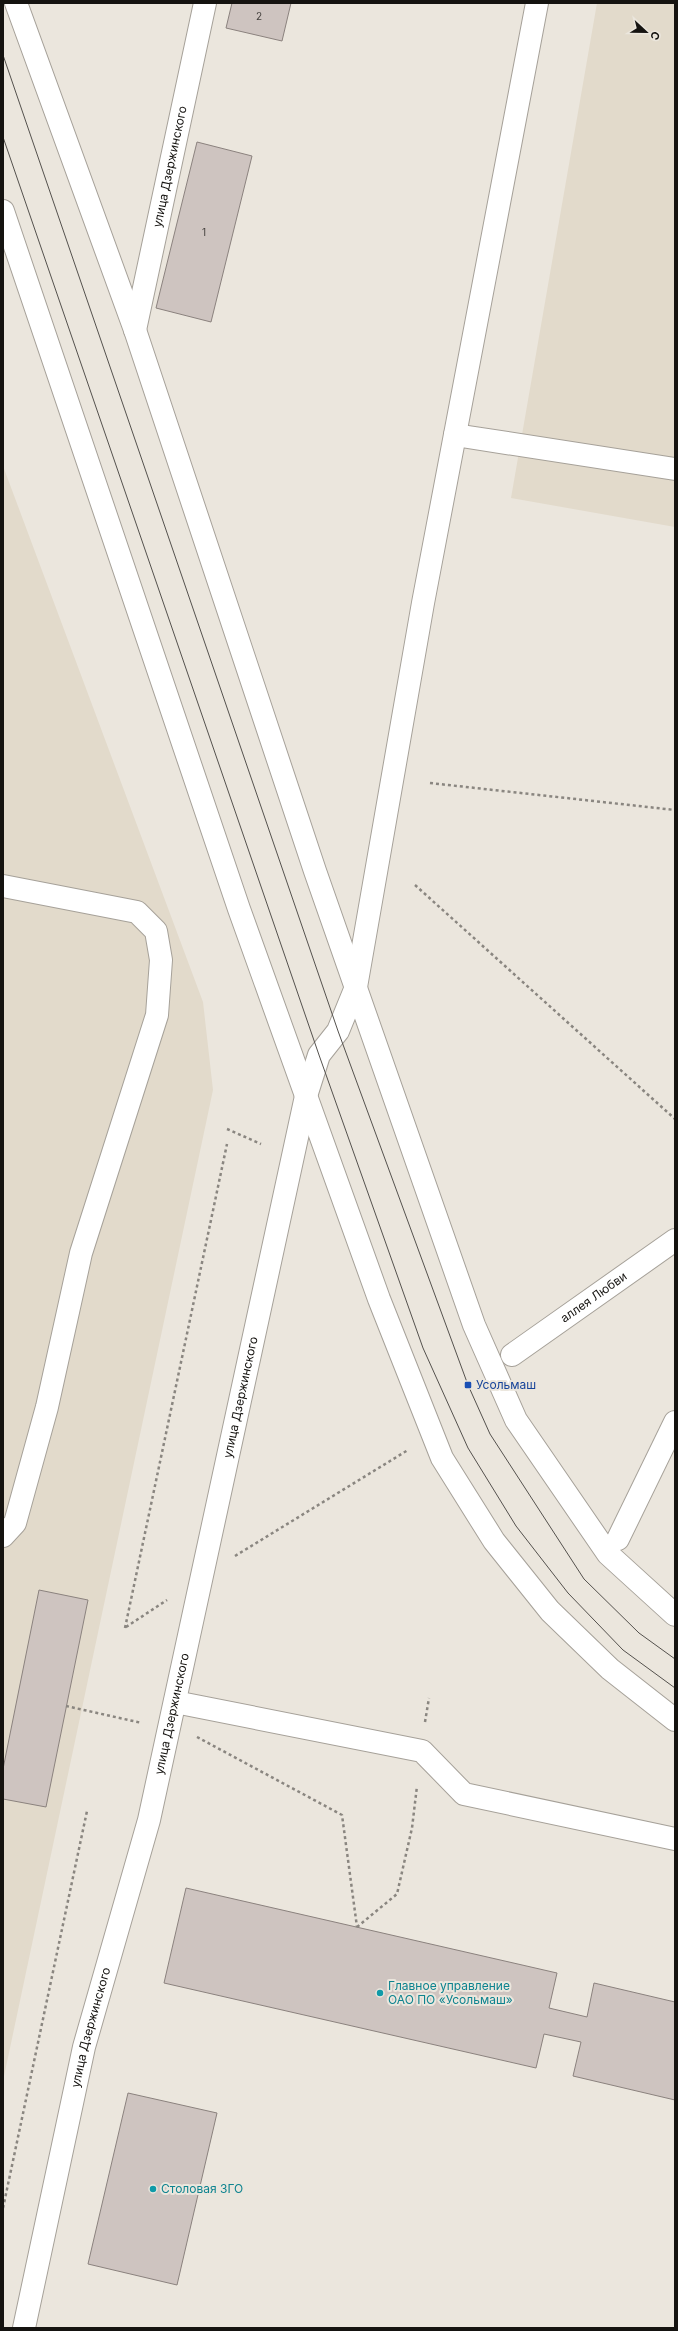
<svg xmlns="http://www.w3.org/2000/svg" width="678" height="2331" font-family="Inter,sans-serif">
  <rect width="100%" height="100%" fill="#ebe6dd"/>
  <!-- built -->
  <path fill="#e2dacb" d="M597,3H675V527L511,498Z
    M3,466L203,1002L213,1090L3,2081Z"/>
  <!-- building -->
  <path fill="#cec4c0" stroke="#8b827e" d="M232,3H291L282,41L226,28Z
    M197,142L252,156L211,322L156,308Z
    M39,1590L88,1600L46,1807L3,1799V1769Z
    M186,1888L557,1973L549,2008L587,2017L594,1983L675,2002V2100L573,2076L581,2042L544,2034L536,2068L164,1983Z
    M128,2093L217,2113L177,2285L88,2264Z"/>
  <g fill="none" stroke-linecap="round" stroke-linejoin="round">
    <!-- minor casing -->
    <g stroke="#a6a199" stroke-width="24">
      <g id="minor">
        <path id="s1" d="M135,330L205,3"/>
        <path d="M455,435L675,469"/>
        <path d="M3,886L137,912L156,931L161,960L157,1015L81,1253L47,1407L15,1523L3,1536"/>
        <path id="s2" d="M512,1355L675,1240"/>
        <path d="M618,1539L675,1422"/>
        <path d="M175,1702L422,1751L464,1794L675,1839"/>
        <path id="s3" d="M24,2328L84,2047L149,1820L306,1096L319,1055L338,1031L356,987L423,603L537,3"/>
      </g>
    </g>
    <!-- major casing -->
    <g stroke="#a6a199" stroke-width="24">
      <path id="major" d="M16,3L135,330L315,871L474,1325L516,1420L608,1554L675,1615
        M3,211L239,909L379,1299L442,1458L494,1541L550,1611L610,1669L675,1720"/>
    </g>
    <!-- path -->
    <path stroke="#8a8680" stroke-width="2.5" stroke-dasharray="3 3" stroke-linecap="butt" d="M430,783L675,810
      M415,885L675,1119
      M227,1129L261,1144
      M235,1556L408,1450
      M126,1627L167,1600
      M125,1628L227,1144
      M66,1706L142,1723
      M425,1722L429,1698
      M197,1737L342,1815L357,1927
      M357,1927L397,1894L412,1828L417,1786
      M3,2208L87,1811"/>
    <!-- minor -->
    <use href="#minor" stroke="#fff" stroke-width="22"/>
    <!-- major -->
    <use href="#major" stroke="#fff" stroke-width="22"/>
    <!-- tram -->
    <path stroke="#54514d" stroke-width="1" d="M3,55L338,1031L468,1385L490,1434L584,1579L639,1633L675,1659
      M3,137L319,1055L423,1348L468,1448L516,1526L568,1593L623,1650L675,1688"/>
  </g>
  <!-- markers -->
  <rect fill="#1a4fb4" stroke="#ebe6dd" stroke-width="1.5" x="464" y="1381" width="8" height="8" rx="2"/>
  <g fill="#0f9aa8" stroke="#ebe6dd" stroke-width="1.5">
    <circle cx="380" cy="1993" r="4"/>
    <circle cx="153" cy="2189" r="4"/>
  </g>
  <g text-anchor="middle" stroke-width="4" stroke-linejoin="round" paint-order="stroke">
    <!-- number labels -->
    <g font-size="10" fill="#433f3c">
      <text x="259" y="20">2</text>
      <text x="204" y="236">1</text>
    </g>
    <!-- street labels -->
    <g font-size="12" fill="#151310" stroke="#ebe6dd">
      <text dy="4" stroke="none"><textPath href="#s1" startOffset="167">улица Дзержинского</textPath></text>
      <text dy="4" stroke="none"><textPath href="#s2" startOffset="100">аллея Любви</textPath></text>
      <text dy="4" stroke="none"><textPath href="#s3" startOffset="956">улица Дзержинского</textPath></text>
      <text dy="4" stroke="none"><textPath href="#s3" startOffset="632">улица Дзержинского</textPath></text>
      <text dy="4" stroke="none"><textPath href="#s3" startOffset="308">улица Дзержинского</textPath></text>
    </g>
    <!-- transit labels -->
    <g font-size="12" fill="#164399" stroke="#ebe6dd" text-anchor="start">
      <text x="476" y="1389">Усольмаш</text>
    </g>
    <!-- culture labels -->
    <g font-size="12" fill="#0d838f" stroke="#ebe6dd" text-anchor="start">
      <text x="388" y="1990">Главное управление<tspan x="388" dy="14">ОАО ПО «Усольмаш»</tspan></text>
      <text x="161" y="2193">Столовая ЗГО</text>
    </g>
  </g>
  <!-- border -->
  <rect width="678" height="2331" fill="none" stroke="#151310" stroke-width="8"/>
  <!-- north arrow -->
  <g transform="translate(646 32) rotate(112)" stroke="#ebe6dd" stroke-width="3" paint-order="stroke">
  <path d="M0-3L7 15L0 10L-7 15Z" fill="#151310"/>
  <text y="-6" font-size="11" font-weight="bold" text-anchor="middle" fill="#151310">С</text>
  </g>
</svg>
